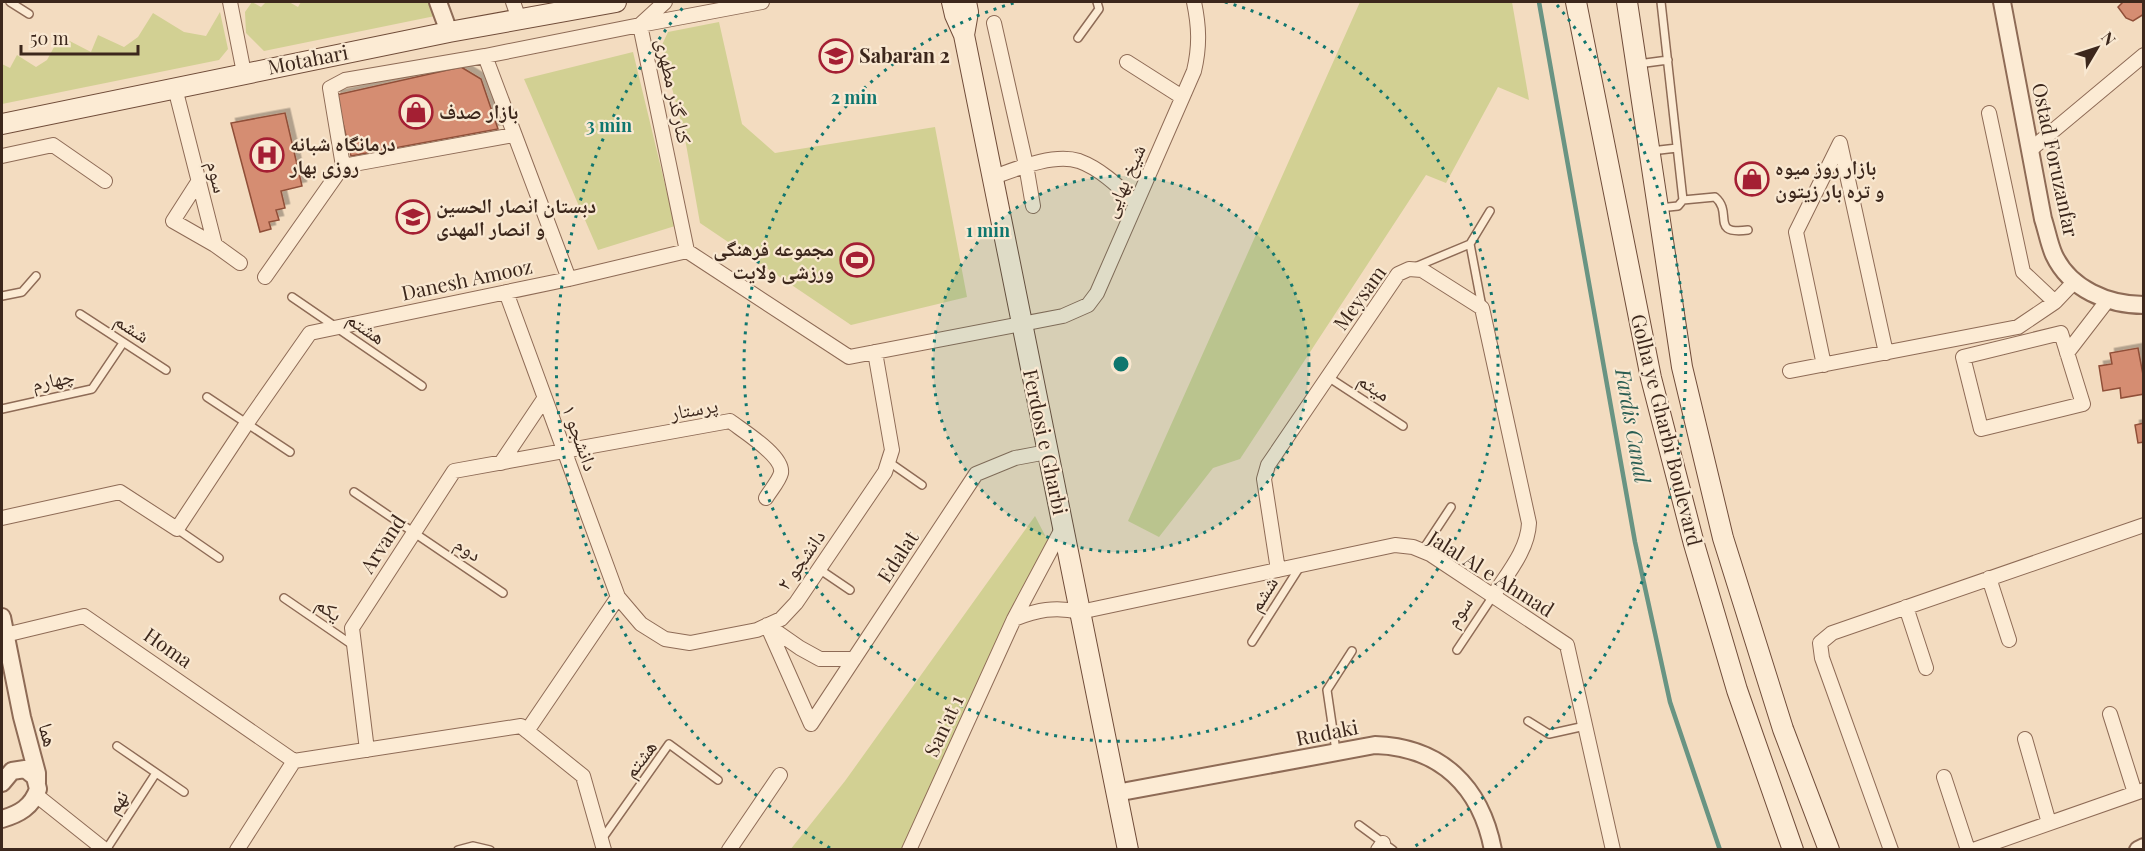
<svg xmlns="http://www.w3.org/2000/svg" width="2145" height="851" font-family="'Playfair Display','Noto Naskh Arabic',serif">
  <defs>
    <filter id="shadow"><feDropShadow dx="4.5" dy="-4.5" stdDeviation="0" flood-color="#0004"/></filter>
  </defs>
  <rect width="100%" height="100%" fill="#f3dcc0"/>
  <!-- green -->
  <path fill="#d2d093" d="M252,2L261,7L266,2H289L298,7L301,2H435V16L264,51L246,33L245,12Z
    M1360,2H1512L1529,100L1498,87L1446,183L1426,175L1240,459L1213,468L1159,537L1128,521Z
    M220,12L228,49L219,60L2,104V64L10,68L17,55L36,67L47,60L60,36L91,52L98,35L124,47L138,37L153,13L184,32L206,36Z
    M719,22L742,124L775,153L935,127L967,297L851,325L700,223L684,133L661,47L668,32Z
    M633,52L675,226L598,250L524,79Z
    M1035,516L1050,545L916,849L790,850L845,781Z"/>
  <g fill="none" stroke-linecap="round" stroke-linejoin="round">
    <!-- stream -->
    <path stroke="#699483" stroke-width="4.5" d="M1539,2L1635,542L1670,702L1720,850"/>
  </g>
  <!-- building -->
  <path fill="#d58d72" stroke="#904f39" stroke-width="1.5" filter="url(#shadow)" d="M2123,2H2144V14L2133,21L2126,18L2118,7Z
    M461,67L481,79L498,129L351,156L336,95Z
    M285,113L302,186L281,191L285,208L276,210L279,220L269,222L271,229L260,232L231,123Z
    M2138,348L2144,380V394L2121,398L2120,388L2103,391L2099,366L2112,364L2110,353Z
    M2144,423V442L2138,443L2135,425Z"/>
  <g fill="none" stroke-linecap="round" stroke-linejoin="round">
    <!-- service casing -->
    <g stroke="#8e6b56" stroke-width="10">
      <path id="service" d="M10,2L29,14
        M1078,38L1099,9L1097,2
        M1638,64L1668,60
        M1651,151L1677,148
        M1683,200L1715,197C1734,213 1709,235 1748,230
        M1659,208L1678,206L1683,200L1661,2
        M1415,267L1470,244
        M2,296L22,292L36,276
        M292,297L422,386
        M1482,307L1470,244L1490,211
        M80,314L166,370
        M1328,377L1403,426
        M207,397L290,452
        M2,409L92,389L123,343
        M889,462L922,485
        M354,492L503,593
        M177,529L219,558
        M1422,551L1451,507
        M819,569L850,590
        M284,598L354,646
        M1252,642L1301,565
        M1457,650L1493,596
        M1528,721L1549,734L1585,726
        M117,746L184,792
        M1336,751L1327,690L1352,651
        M1359,825L1393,850
        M602,839L669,744L718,780
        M106,850L156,773
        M458,850L473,846L490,850"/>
    </g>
    <!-- minor casing -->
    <g stroke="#8e6b56" stroke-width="16">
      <path id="minor" d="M230,2L244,73
        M513,2L519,19
        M994,23L1026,165L1033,206
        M485,56L569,279
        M1127,62L1182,97
        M175,88L215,245L240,263
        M1989,113L2023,272L2055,302L2075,281
        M1840,143L1886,353
        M2030,150L2144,55
        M2,156L53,145L105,181
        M343,166L330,88L345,80L485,56L640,25L665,2
        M991,178C1016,169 1053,153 1079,161C1101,169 1119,187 1136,203
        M198,182L173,221L215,245
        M687,251L640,25L762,2
        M265,277L343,166L514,135
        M506,292L618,597L641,624L665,639L690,643L757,630L781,619L796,603L885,472L892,450L875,352
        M2061,333L2083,404L1981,429L1963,357Z
        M2067,353L2107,301
        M1824,365L1796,232L1840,143
        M1790,371L2018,327L2055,302
        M501,463L544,399
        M2,518L120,492L177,529L247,423L310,333L569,279L687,251L849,357L1063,316L1088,305L1097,293L1194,71C1200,46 1199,26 1194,2
        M1278,570L1264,479L1268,465L1398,274L1409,269L1422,270L1482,308L1529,523C1528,550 1507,574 1493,596
        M1989,578L2009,640
        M1906,607L1926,668
        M1014,619C1037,610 1055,606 1080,612L1395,545L1413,547L1430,554L1567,645L1613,850
        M5,635L84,616L294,761
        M2110,714L2135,793
        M811,724L976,474L1015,458L1047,452
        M811,724L767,625L800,648L820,659H854
        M527,731L583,776L604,850
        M2025,739L2049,823
        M367,750L352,628L454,471L730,421C743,431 784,456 781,473C779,481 770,491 766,498
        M1944,777L1968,850
        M36,795L105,850
        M237,850L294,761L521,726L527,731L618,597
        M729,850L780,775
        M909,850L1014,619L1063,527
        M1378,850L1383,843
        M1891,850L1822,658L1820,643L1832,633L2144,525
        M1973,850L2144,790"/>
    </g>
    <!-- tertiary casing -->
    <g stroke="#8e6b56" stroke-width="20">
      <path id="tertiary" d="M438,2L449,32
        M2002,2L2043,219C2047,231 2049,244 2054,255C2070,289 2108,305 2144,305
        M2,617L22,717L37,773V783
        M2,783L12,771L25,769L35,777L38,789C32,807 19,814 2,819
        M1116,793L1375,745C1441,747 1481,787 1493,850
        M2138,850L2144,847"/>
    </g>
    <!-- secondary casing -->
    <g stroke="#704c39" stroke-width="22">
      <path id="secondary" d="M952,2L955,15L964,35L1128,850
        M1576,2L1651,378L1694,544L1737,690L1793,850
        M1627,2L1682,367L1723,538L1783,729L1829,850
        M964,35L968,12L966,2
        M2,124L449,32L616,2"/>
    </g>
    <!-- service -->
    <use href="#service" stroke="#fcebd4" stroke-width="7"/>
    <!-- minor -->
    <use href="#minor" stroke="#fcebd4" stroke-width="14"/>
    <!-- tertiary -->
    <use href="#tertiary" stroke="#fcebd4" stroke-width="16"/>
    <!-- secondary -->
    <use href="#secondary" stroke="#fcebd4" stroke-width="20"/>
  </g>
  <!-- distance rings -->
  <circle cx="1121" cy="364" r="188" fill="#0f766e" fill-opacity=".12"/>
  <g fill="none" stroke="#0f766e" stroke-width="3" stroke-dasharray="3 6">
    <circle cx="1121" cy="364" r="188"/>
    <path d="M1225 2A377 377 0 1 1 1017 2"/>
    <path d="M830 848A565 565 0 0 1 685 5M1557 5A565 565 0 0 1 1412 848"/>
  </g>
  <!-- icons -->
  <defs>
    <g id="school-ring" transform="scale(1.725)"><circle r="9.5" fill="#f9e8d1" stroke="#a41f33" stroke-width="1.5"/><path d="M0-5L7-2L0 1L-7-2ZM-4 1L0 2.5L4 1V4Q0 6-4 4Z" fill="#a41f33"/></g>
    <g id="shop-ring" transform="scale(1.725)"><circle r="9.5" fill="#f9e8d1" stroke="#a41f33" stroke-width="1.5"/><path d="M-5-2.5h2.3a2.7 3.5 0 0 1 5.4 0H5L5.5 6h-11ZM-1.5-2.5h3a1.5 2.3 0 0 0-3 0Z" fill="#a41f33"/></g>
    <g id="hospital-ring" transform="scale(1.725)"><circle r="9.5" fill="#f9e8d1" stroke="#a41f33" stroke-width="1.5"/><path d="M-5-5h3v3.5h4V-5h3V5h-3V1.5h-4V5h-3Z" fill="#a41f33"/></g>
    <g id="stadium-ring" transform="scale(1.725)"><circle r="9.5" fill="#f9e8d1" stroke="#a41f33" stroke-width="1.5"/><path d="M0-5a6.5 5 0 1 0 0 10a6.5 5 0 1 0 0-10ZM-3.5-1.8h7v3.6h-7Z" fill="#a41f33"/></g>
  </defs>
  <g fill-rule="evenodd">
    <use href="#school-ring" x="836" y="56"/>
    <use href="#shop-ring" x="416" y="112"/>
    <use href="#hospital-ring" x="267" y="155"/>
    <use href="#shop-ring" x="1752" y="179"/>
    <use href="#school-ring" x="413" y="217"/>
    <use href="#stadium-ring" x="857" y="260"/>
  </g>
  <g text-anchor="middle" stroke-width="4.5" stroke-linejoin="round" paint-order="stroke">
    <!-- poi labels -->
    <g font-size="20" font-weight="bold" fill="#3c271c" stroke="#f9e8d1" text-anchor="start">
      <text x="859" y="63">Sabaran 2</text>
      <text x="439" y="119">بازار صدف</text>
      <text x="290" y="151">درمانگاه شبانه<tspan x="290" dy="23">روزی بهار</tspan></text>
      <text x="1775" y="175">بازار روز میوه<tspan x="1775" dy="23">و تره بار زیتون</tspan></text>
      <text x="436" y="213">دبستان انصار الحسین<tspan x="436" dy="23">و انصار المهدی</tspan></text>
      <text x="834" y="256" text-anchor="end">مجموعه فرهنگی<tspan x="834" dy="23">ورزشی ولایت</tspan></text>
    </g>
    <!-- street labels -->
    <g font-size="20" fill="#3c271c" stroke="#f9e8d1">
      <text transform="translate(308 60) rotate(-11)" y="7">Motahari</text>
      <text transform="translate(674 91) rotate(78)" y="7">کنارگذر مطهری</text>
      <text transform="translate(2055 160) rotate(78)" y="7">Ostad Foruzanfar</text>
      <text transform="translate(217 177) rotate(76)" y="7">سوم</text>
      <text transform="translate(1124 181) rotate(-66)" y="7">شیخ بهایی</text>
      <text transform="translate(467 280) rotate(-12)" y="7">Danesh Amooz</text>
      <text transform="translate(1360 298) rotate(-54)" y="7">Meysam</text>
      <text transform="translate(132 328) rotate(33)" y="7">ششم</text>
      <text transform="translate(366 328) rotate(34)" y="7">هشتم</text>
      <text transform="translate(53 380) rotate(-12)" y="7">چهارم</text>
      <text transform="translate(1374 387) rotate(33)" y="7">میثم</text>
      <text transform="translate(694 409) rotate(-10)" y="7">پرستار</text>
      <text transform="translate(1666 430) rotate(76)" y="7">Golha ye Gharbi Boulevard</text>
      <text transform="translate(580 438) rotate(70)" y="7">دانشجو ۱</text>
      <text transform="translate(1045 442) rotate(78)" y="7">Ferdosi e Gharbi</text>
      <text transform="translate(383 544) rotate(-57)" y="7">Arvand</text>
      <text transform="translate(468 549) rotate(34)" y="7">دوم</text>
      <text transform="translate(898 557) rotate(-57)" y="7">Edalat</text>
      <text transform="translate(801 560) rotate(-55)" y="7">دانشجو ۲</text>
      <text transform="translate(1491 574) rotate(32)" y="7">Jalal Al e Ahmad</text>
      <text transform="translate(1263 594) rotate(-58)" y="7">ششم</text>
      <text transform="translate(329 609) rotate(35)" y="7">یکم</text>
      <text transform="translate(1459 612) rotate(-56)" y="7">سوم</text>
      <text transform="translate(168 648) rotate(35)" y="7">Homa</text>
      <text transform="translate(944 726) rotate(-65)" y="7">San'at 1</text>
      <text transform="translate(1327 733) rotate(-11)" y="7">Rudaki</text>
      <text transform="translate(48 735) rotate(75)" y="7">هما</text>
      <text transform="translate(640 759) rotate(-53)" y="7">هشتم</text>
      <text transform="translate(117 802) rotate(-57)" y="7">نهم</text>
    </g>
    <!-- water labels -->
    <g font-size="21" font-style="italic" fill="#295d52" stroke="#f9e8d1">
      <text transform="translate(1632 426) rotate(80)" y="7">Fardis Canal</text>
    </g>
  </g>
  <circle cx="1121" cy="364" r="9" fill="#0f766e" stroke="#f9e8d1" stroke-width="3"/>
  <g font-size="18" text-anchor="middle" font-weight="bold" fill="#0f766e" stroke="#f9e8d1" stroke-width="4.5" stroke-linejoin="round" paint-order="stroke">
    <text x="854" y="104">2 min</text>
    <text x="609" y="132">3 min</text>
    <text x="988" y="237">1 min</text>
  </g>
  <!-- border -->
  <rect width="2145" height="851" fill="none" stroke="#3c271c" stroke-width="6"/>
  <!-- north arrow -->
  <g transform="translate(2097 48) rotate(51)" stroke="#f9e8d1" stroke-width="4.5" paint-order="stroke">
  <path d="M0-4.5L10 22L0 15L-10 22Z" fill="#3c271c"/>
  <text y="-9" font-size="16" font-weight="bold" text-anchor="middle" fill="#3c271c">N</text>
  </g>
  <!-- scale -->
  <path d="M21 45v9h117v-9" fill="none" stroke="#3c271c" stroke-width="3"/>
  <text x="30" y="45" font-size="18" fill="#3c271c" stroke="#f9e8d1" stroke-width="4.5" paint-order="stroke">50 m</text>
</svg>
